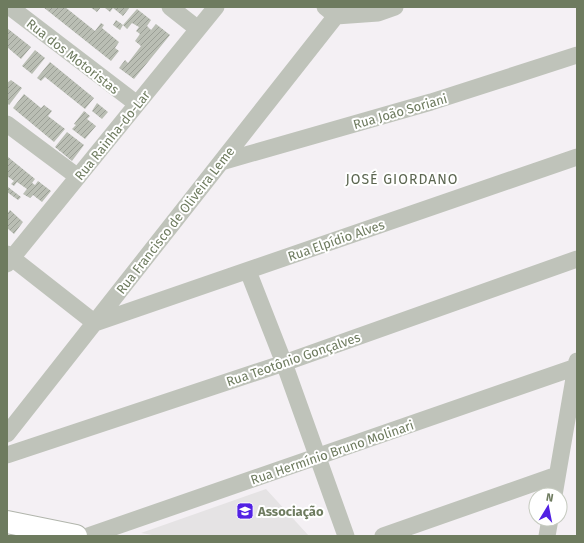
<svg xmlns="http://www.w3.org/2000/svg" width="584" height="543" font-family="'Fira Sans',sans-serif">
  <defs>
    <pattern id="building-hatch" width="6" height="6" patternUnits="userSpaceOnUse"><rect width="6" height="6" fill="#babeb4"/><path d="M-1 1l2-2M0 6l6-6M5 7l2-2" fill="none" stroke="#9b9f96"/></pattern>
  </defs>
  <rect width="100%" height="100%" fill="#f4f0f4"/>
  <!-- built -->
  <path fill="#e5e3e4" d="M266,489L309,536H157L141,533Z"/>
  <!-- building -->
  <path fill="url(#building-hatch)" d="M43,7H65L95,31L101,23L104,25L102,28L119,42L115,48L119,51L111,61Z
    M90,7H101L97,12Z
    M104,7H130L123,16L113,8L110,12Z
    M137,9L151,20L147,26L151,30L156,24L170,35L134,79L119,68L125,60L128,63L141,46L135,41L140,34L136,31L139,27L132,23L127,29L123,25L120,30L113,25L116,20L123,25Z
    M7,28L31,47L21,59L7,47Z
    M35,50L45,58L32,74L22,66Z
    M50,62L94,98L85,109L45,77L41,81L37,78Z
    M11,80L22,88L9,105L7,103V83Z
    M24,94L41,108L44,105L52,111L48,116L65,129L54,142L13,108Z
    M97,103L108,112L102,119L92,111Z
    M84,111L90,116L87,119L96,126L85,139L72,129L76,125L74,124Z
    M67,132L84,145L72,161L55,147Z
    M8,157L35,179L32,183L35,185L38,181L51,191L42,202L33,195L30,198L23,194L27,189L17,182L14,186L11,184L14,181L7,176Z
    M8,187L21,197L18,200L7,192Z
    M10,210L23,222L14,234L7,228V214Z"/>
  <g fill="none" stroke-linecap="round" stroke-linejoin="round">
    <!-- major casing -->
    <g stroke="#b1b5ac" stroke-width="24">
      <path id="major" d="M7,522L76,536"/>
    </g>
    <!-- minor -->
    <path stroke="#bfc3ba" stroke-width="17" d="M10,7L137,104
      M170,7L198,29
      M325,7L336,16L378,13L395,7
      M7,124L78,177
      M221,162L431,102L577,55
      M7,254L95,323L577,157
      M7,264L216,7
      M248,271L284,363L346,536
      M7,434L343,7
      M7,455L284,363L577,259
      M554,495L577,361
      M88,536L576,367
      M383,536L557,475
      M547,536L550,519"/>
    <!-- major -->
    <use href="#major" stroke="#fff" stroke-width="22"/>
  </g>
  <!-- icons -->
  <defs>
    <g id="school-square" transform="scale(0.9)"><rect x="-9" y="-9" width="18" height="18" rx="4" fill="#5221e3" stroke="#fff"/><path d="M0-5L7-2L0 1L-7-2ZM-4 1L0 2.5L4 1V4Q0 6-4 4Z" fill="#fff"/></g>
  </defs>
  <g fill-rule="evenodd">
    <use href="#school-square" x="245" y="511"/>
  </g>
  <g text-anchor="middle" stroke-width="4" stroke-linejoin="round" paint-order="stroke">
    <!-- street labels -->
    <g font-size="13" fill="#6e7b5f" stroke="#fff">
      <text transform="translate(73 56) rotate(38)" y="5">Rua dos Motoristas</text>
      <text transform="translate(400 111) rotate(-16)" y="5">Rua João Soriani</text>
      <text transform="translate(112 135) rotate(-51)" y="5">Rua Rainha-do-Lar</text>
      <text transform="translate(175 220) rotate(-52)" y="5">Rua Francisco de Oliveira Leme</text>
      <text transform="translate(336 240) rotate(-19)" y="5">Rua Elpídio Alves</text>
      <text transform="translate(293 359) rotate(-19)" y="5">Rua Teotônio Gonçalves</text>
      <text transform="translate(332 452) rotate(-19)" y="5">Rua Hermínio Bruno Molinari</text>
    </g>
    <!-- poi labels -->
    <g font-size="13" font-weight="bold" fill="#6e7b5f" stroke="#fff" text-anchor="start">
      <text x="258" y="516">Associação</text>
    </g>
    <!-- neighbourhood labels -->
    <g font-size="14" letter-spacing="1" fill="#5c6651" stroke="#fff">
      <text x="402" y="184">JOSÉ GIORDANO</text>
    </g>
  </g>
  <!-- border -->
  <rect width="584" height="543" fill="none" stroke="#6e7b5f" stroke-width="16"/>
  <!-- north arrow -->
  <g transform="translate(548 507) rotate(10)"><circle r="19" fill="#ffffff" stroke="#c5cabf"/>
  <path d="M0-3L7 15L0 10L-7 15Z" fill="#5221e3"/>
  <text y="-6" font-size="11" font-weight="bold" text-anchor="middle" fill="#6e7b5f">N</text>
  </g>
</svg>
